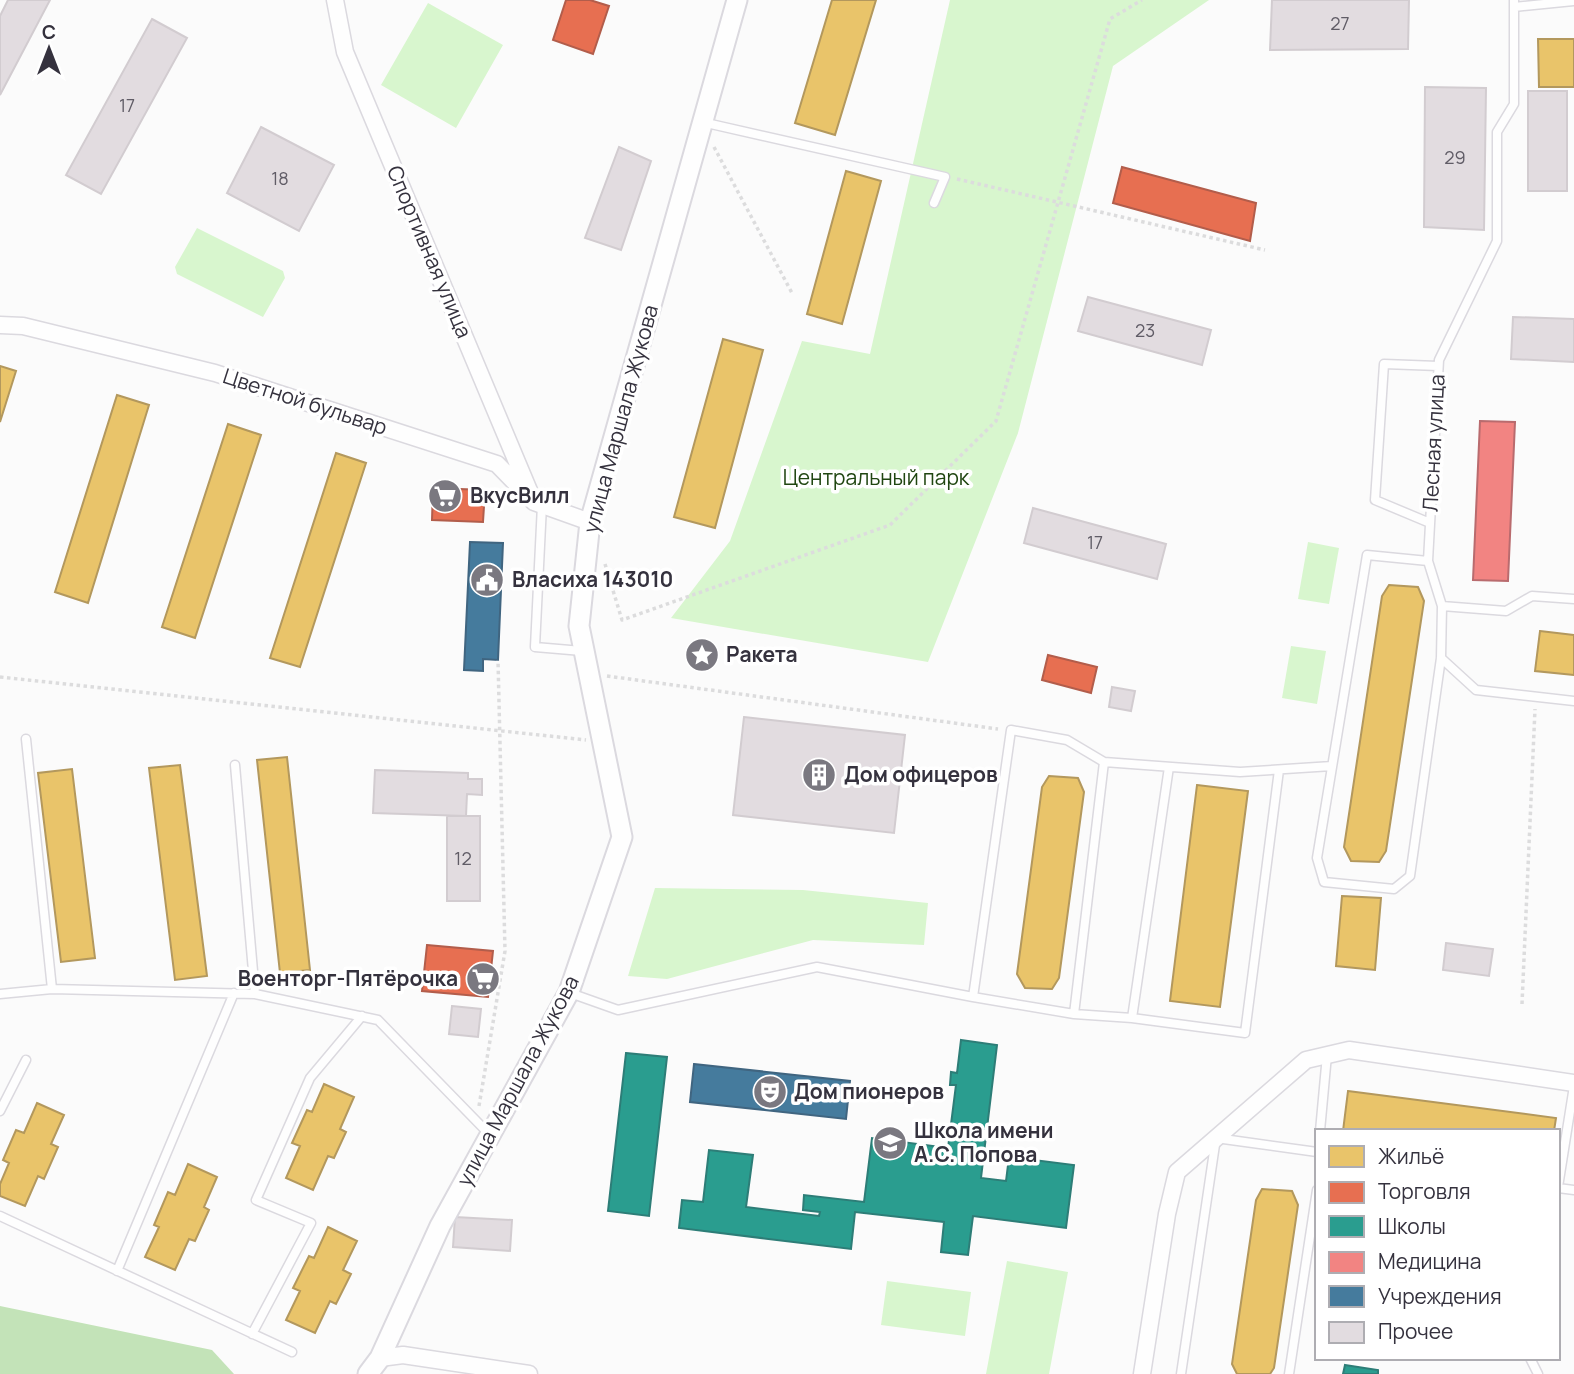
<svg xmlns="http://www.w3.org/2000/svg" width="1574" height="1374" font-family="Manrope,sans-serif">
  <rect width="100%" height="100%" fill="#fbfbfb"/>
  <!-- green -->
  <path fill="#d8f6ce" d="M950,0H1209L1113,66L1018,433L928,662L671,618L730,541L802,341L870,354Z
    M428,3L503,45L456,128L381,85Z
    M197,228L283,271L285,278L263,317L177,274L175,267Z
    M1308,542L1339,548L1329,604L1298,599Z
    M1291,646L1326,651L1317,704L1282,698Z
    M655,888L803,890L928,903L924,945L813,940L667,979L628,976Z
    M1007,1261L1068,1272L1049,1374H986Z
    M887,1281L971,1292L965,1336L881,1325Z"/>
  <!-- forest -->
  <path fill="#c3e3b8" d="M0,1306L212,1350L234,1374H0Z"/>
  <!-- homes -->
  <path fill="#e9c46a" stroke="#b3985d" stroke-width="2" d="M832,0H876L835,135L795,123Z
    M1538,39H1574V87H1539Z
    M846,171L881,181L842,324L807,314Z
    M723,339L763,350L715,528L674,517Z
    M0,366L16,371L0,422Z
    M117,395L149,405L88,603L55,592Z
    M228,424L261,435L195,638L162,627Z
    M336,453L366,463L300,667L270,658Z
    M1389,585L1418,587L1424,601L1386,851L1379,862L1351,861L1344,847L1382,596Z
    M1540,631L1574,635V675L1535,671Z
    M287,757L310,970L280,973L257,760Z
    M180,765L207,976L175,980L149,768Z
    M72,769L95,958L61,962L38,773Z
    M1049,776L1078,778L1084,792L1059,978L1052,989L1025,988L1017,974L1042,787Z
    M1197,785L1248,791L1220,1007L1170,1001Z
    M1342,896L1381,898L1375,970L1336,966Z
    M324,1084L354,1097L340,1129L346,1132L334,1158L328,1156L313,1190L286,1178L300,1146L292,1143L307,1110L312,1112Z
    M1348,1091L1556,1118L1554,1131H1343Z
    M37,1103L64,1115L51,1144L58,1147L44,1179L38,1176L25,1206L0,1196V1184L9,1163L3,1160L16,1130L24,1133Z
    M188,1164L217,1177L204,1207L209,1210L195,1241L189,1239L175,1270L145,1257L159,1227L154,1225L168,1192L175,1195Z
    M1262,1189L1292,1191L1298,1205L1274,1368L1270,1374H1237L1232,1364L1256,1200Z
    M328,1227L357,1241L343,1270L351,1274L336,1304L330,1301L315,1333L286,1320L300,1291L293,1288L309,1256L314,1258Z"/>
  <!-- shops -->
  <path fill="#e76f51" stroke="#b25d4b" stroke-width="2" d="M566,0H590L609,6L593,54L553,40Z
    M1122,167L1256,203L1250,241L1113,203Z
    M433,488L485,490L483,522L432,520Z
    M1048,655L1097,667L1091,693L1042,680Z
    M427,945L493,951L488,997L422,991Z"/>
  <!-- schools -->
  <path fill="#2a9d8f" stroke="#2d7d77" stroke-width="2" d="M961,1040L997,1045L981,1178L1006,1181L1009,1157L1074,1165L1066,1228L973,1216L968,1255L941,1252L944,1222L855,1212L851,1249L679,1228L682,1200L703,1202L709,1150L753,1155L746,1207L819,1216L820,1212L803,1210L804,1195L864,1202L872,1138L948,1148L956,1085H950L951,1072L957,1073Z
    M626,1053L667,1057L649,1216L608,1211Z
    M1345,1365L1378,1370V1374H1343Z"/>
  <!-- health -->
  <path fill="#f28482" stroke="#b96b6e" stroke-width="2" d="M1480,421L1515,422L1508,581L1473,580Z"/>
  <!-- public -->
  <path fill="#457b9d" stroke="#406580" stroke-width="2" d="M470,542L503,543L498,660L483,659V671L464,670Z
    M694,1064L850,1081L846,1119L690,1102Z"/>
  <!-- building -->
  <path fill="#e2dce0" stroke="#d2ccd0" stroke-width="2" d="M8,0H50L0,95V16Z
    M1272,0H1409L1408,49L1270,50Z
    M152,19L187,38L101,194L66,175Z
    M1425,87L1486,88L1484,230L1424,227Z
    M1528,91H1567V191H1528Z
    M261,127L334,165L299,231L227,193Z
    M619,147L651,161L621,250L585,238Z
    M1088,297L1211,330L1202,365L1078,331Z
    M1513,317L1574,319V362L1511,359Z
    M1033,508L1166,544L1157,579L1024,543Z
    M1112,687L1135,691L1131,711L1109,707Z
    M744,717L905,735L894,833L733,815Z
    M375,770L468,773V779H482V795L467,794L466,816L373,813Z
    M447,816H480V901H447Z
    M1446,943L1493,949L1489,976L1443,970Z
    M452,1006L481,1009L478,1037L449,1034Z
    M455,1217L512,1220L510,1251L453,1247Z"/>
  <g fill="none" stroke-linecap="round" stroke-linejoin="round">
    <!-- service casing -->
    <g stroke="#dbd9df" stroke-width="11">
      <path id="service" d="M1514,0V7L1574,1
        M702,122L945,177L934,203
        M542,505L535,647L582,651
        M1430,523L1375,500L1384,364L1438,366
        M1428,561L1367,555L1317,858L1324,882L1394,889L1410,876L1441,658L1442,606L1428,561L1439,360L1497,241V132L1514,104V7
        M1442,606L1506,611L1532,596L1574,599
        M1441,658L1476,690L1574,701
        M26,739L52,989
        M235,765L255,994
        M1169,767L1132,1018L1074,1014L1104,762L1240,772L1332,766
        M570,993L618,1010L817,967L973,997
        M0,994L52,989L255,994L378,1020L490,1135
        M1074,1014L973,997L1011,730L1067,740L1104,762
        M1132,1018L1245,1033L1279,770
        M0,1111L26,1060
        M1320,1131L1327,1055
        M1558,1187L1574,1086
        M1558,1188L1574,1190
        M0,1216L292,1352
        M117,1271L234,993
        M252,1334L311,1223L256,1200L310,1078L362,1016
        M1530,1358L1538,1374
        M1181,1374L1216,1138L1317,1152
        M1289,1374L1317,1190"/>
    </g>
    <!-- minor casing -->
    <g stroke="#dbd9df" stroke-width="19">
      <path id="minor" d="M335,0L345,52L530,493
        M0,325L23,326L215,373L497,464L534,502L590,522
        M380,1358L403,1355L529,1374
        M1142,1374L1167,1214L1177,1172L1306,1060L1349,1050L1574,1083"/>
    </g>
    <!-- tertiary casing -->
    <g stroke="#dbd9df" stroke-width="23">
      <path id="tertiary" d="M368,1374L380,1358L440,1226L569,992L622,837L579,626L590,522L737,0"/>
    </g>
    <!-- path -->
    <path stroke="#dcdcdd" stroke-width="3.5" stroke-dasharray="3.5 3.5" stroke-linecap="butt" d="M714,147L792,293
      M957,179L1265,250
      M605,564L622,620L890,525L996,421L1110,19L1142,0
      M607,676L998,729
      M0,677L586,740
      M1522,1004L1535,709
      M479,1106L505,951L498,660"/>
    <!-- service -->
    <use href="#service" stroke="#fefefe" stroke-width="8"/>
    <!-- minor -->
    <use href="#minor" stroke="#fefefe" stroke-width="16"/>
    <!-- tertiary -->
    <use href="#tertiary" stroke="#fefefe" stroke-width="19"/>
  </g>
  <!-- icons -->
  <defs>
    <g id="supermarket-disc" transform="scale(1.75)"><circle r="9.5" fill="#7a7880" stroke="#fff"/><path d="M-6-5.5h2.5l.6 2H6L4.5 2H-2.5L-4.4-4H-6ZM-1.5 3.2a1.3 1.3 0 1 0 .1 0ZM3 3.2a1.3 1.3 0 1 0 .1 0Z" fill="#fff"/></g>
    <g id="civic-disc" transform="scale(1.75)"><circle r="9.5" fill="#7a7880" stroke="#fff"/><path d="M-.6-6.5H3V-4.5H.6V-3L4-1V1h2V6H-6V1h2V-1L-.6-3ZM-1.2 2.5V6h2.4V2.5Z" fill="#fff"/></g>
    <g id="sight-disc" transform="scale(1.75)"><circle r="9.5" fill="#7a7880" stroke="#fff"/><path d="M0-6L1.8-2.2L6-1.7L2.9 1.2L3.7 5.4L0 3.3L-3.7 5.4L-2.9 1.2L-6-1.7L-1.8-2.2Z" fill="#fff"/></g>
    <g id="building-disc" transform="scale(1.75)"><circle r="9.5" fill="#7a7880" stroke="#fff"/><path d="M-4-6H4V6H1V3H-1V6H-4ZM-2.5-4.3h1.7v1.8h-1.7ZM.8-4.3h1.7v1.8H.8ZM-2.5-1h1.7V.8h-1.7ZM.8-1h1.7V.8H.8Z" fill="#fff"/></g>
    <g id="theatre-disc" transform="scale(1.75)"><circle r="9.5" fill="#7a7880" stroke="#fff"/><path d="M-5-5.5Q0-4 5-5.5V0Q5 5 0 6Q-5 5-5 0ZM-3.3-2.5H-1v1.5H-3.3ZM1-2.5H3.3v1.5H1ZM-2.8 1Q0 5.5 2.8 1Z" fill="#fff"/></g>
    <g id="school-disc" transform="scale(1.75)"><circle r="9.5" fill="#7a7880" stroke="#fff"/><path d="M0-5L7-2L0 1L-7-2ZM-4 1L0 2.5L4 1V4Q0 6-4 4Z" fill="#fff"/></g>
  </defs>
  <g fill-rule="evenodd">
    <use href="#supermarket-disc" x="445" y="496"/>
    <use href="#civic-disc" x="487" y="580"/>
    <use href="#sight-disc" x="702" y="655"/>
    <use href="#building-disc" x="819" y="775"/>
    <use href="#supermarket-disc" x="483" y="979"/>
    <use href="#theatre-disc" x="770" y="1092"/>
    <use href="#school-disc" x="890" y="1143"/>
  </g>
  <g text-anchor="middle" stroke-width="7" stroke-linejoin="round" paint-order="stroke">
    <!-- number labels -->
    <g font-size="18" fill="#605c66">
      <text x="1340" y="30">27</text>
      <text x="127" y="112">17</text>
      <text x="1455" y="164">29</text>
      <text x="280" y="185">18</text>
      <text x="1145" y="337">23</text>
      <text x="1095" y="549">17</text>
      <text x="463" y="865">12</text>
    </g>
    <!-- street labels -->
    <g font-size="21" fill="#35323e" stroke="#fff">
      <text transform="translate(429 252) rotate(67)" y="7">Спортивная улица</text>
      <text transform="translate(305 402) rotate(18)" y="7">Цветной бульвар</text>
      <text transform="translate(621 419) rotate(-75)" y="7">улица Маршала Жукова</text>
      <text transform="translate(1434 443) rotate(-87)" y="7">Лесная улица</text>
      <text transform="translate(518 1081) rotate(-62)" y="7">улица Маршала Жукова</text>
    </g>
    <!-- park labels -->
    <g font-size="21" fill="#204611" stroke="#fff">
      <text x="876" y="485">Центральный парк</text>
    </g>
    <!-- poi labels -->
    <g font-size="21" font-weight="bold" fill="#35323e" stroke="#fff" text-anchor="start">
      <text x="470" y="503">ВкусВилл</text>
      <text x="512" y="587">Власиха 143010</text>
      <text x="726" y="662">Ракета</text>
      <text x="844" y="782">Дом офицеров</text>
      <text x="458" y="986" text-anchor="end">Военторг-Пятёрочка</text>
      <text x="794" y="1099">Дом пионеров</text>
      <text x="914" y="1138">Школа имени<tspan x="914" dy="24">А.С. Попова</tspan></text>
    </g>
  </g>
  <!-- legend -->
  <rect x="1315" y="1129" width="245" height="231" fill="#ffffff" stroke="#aeadb2" stroke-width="2"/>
  <rect x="1329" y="1146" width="35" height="21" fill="#e9c46a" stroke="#aeadb2" stroke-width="2"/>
  <text x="1378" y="1164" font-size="21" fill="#35323e">Жильё</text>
  <rect x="1329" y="1182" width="35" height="21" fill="#e76f51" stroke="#aeadb2" stroke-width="2"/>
  <text x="1378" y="1199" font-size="21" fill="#35323e">Торговля</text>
  <rect x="1329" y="1216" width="35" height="21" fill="#2a9d8f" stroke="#aeadb2" stroke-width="2"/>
  <text x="1378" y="1234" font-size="21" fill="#35323e">Школы</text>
  <rect x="1329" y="1252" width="35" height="21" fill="#f28482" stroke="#aeadb2" stroke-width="2"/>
  <text x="1378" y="1269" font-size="21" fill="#35323e">Медицина</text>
  <rect x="1329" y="1286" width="35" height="21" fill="#457b9d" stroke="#aeadb2" stroke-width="2"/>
  <text x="1378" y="1304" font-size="21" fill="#35323e">Учреждения</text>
  <rect x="1329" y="1322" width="35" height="21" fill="#e2dce0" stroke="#aeadb2" stroke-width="2"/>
  <text x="1378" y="1339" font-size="21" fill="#35323e">Прочее</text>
  <!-- north arrow -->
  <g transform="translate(49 49)" stroke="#ffffff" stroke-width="5" paint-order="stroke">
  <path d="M0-5L12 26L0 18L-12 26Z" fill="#35323e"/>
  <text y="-10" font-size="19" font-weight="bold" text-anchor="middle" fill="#35323e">С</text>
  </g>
</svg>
